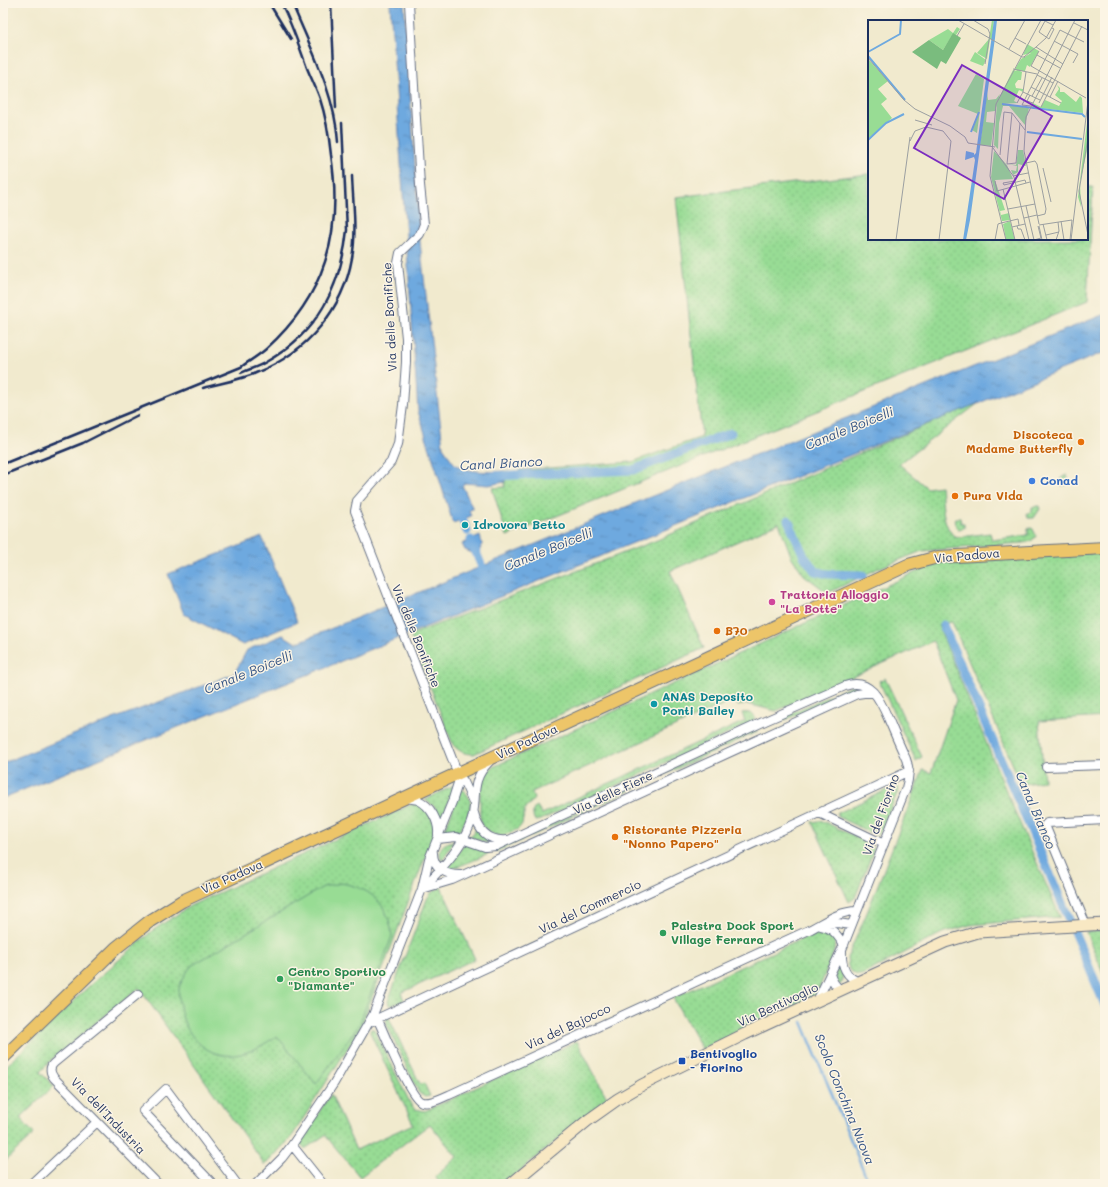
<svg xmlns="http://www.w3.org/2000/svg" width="1108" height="1187" font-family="Mali,sans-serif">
  <defs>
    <pattern id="grass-dots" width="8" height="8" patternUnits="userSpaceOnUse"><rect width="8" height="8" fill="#98dc94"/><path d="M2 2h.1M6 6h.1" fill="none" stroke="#82bd82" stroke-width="1.8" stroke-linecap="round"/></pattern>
    <pattern id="water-ripples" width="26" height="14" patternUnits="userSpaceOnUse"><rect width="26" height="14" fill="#6ea9df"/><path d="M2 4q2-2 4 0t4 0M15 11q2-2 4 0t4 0" fill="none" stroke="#5a8ab8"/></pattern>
  </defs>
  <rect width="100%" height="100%" fill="#fcf5e5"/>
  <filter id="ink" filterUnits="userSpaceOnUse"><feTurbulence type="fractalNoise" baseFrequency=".025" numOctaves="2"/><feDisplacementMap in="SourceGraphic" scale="8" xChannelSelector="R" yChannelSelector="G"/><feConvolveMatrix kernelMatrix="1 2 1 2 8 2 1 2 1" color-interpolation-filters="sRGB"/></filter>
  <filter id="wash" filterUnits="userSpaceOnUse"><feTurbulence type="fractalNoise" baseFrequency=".012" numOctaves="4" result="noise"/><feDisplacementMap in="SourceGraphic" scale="16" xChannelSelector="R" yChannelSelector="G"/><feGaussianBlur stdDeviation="0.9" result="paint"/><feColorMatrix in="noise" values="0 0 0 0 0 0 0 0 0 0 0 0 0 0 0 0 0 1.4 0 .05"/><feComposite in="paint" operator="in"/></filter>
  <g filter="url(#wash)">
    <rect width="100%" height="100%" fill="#f1eace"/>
    <!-- grass -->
    <path fill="url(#grass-dots)" stroke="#5a8679" d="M869,174V239H1087V187H1093L1087,302L507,536L492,488L505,487L504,471L517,472L520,470L632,462L702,437L676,197Z
      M980,402L899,464L927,488L941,486C943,503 941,523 954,536L960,537L990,533L992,540L1028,535V528H1031L1033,529L1036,536C1032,542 1028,542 1022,543L922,551L879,568L828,593L804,575L791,556L779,523L670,571L704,648L474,754C464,754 460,752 453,745L410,635L655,541Z
      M1067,475L1069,484L1061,486C1060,480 1060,477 1067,475Z
      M1039,506L1040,509L1034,518H1028L1027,513L1032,512V507Z
      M955,518H960L961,523H964V528L958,529L956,527Z
      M1105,552V717L1039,721L1044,781L1021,784L952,622L938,625L1004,786L1060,917L970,925L942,933L862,975H857L852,972L848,966L847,958L866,915L923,770L931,773L956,700L933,641L776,711L747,704L738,706L735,699L532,792L534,799L525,809L522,824L518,829L503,836L495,835L488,831L482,826L480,819V788L485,774L493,767L940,561Z
      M885,678L922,757L916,761L879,681Z
      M854,685L855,688L785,720L784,716Z
      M742,713C748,712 752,713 755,718L753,721L749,724L545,818L537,821L534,819C532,813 532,810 537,806L542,814L745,721Z
      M756,729L757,732L496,852L495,850Z
      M897,785L899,789L881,831L875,835L838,817L837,814L838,813Z
      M453,786L442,823L435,807L425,800Z
      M461,789C479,799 467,822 457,833L443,834Z
      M415,803L425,808L434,822V836L421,868L361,1027L291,1138L265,1165L139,988L53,1058L40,1072L54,1086L20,1118L34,1134L3,1163V1069L87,988L152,931L190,906Z
      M819,821L827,823L870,844L874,848L873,852L855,898L849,902L812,822Z
      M476,829L487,838L490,844L470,837Z
      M454,841L442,861C437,849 442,843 454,841Z
      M465,843L489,851V854L452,869L448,868Z
      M441,887L475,959L401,993L404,1000L393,1005H389L388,1001L427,899L431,893Z
      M1105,931V977L1086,932Z
      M817,932L828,933L836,940L833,954L817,994L702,1049L673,998Z
      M839,957C841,966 846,977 840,985C832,977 837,966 839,957Z
      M388,1016L420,1084L424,1083L430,1096L425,1097L419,1093L387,1025L386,1018Z
      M371,1029H374L411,1105L415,1109L425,1111L577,1041L608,1100L586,1116L504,1184H441L435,1177L457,1157L430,1124L360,1177L325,1135L305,1149L299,1142L331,1094L356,1150L413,1124L370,1032Z"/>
    <!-- garden -->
    <path fill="#98dc94" stroke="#5a8679" d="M341,883C372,888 389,905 392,936L359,1025L316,1084L277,1036C264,1044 251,1053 235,1055C206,1059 183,1033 180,1006C179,1000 178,991 180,985C183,978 187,972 191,966L323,887Z"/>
    <!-- water -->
    <path fill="url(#water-ripples)" stroke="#446c9e" d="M390,3H404L420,242L443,447C447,452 450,459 454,463C462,473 492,472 504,471L505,482L488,485L465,483L462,485L473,509L469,510L471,516L453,523L418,411Z
      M1105,314V352L3,798V763L113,719L234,674L247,650L283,635L296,643L645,499Z
      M480,536L482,544L480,550L471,553L470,552L465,550L462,544Z
      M262,537L297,622L243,645L184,614L168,574Z"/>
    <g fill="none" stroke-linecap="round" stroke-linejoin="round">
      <!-- stream -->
      <path stroke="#6ea9df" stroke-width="2.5" d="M802,1022L869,1184"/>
      <!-- canal -->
      <path stroke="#6ea9df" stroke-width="9" d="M494,476L633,470L731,433
        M458,508L467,531
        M788,520L804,556L815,571L827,574L863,575
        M471,540L486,577
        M943,625L1029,825L1105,1005"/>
    </g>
  </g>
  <g filter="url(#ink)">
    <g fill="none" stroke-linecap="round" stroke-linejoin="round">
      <!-- street casing -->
      <g stroke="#667085" stroke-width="10">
        <path id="street" d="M409,3L420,185L424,224L420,234L400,253L398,263L406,338V362L403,405L398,444L391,462L357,501L355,511L458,774L464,782L474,804
          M1046,767L1105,765
          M406,798C410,799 415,799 418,800C431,806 439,822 438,834
          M474,813C478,830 488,842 507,840
          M819,813L884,844
          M438,839L456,837L485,847L496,846L765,721L845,686C873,676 882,705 891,725C896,737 901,748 906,759C910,770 909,778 906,788L843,947L817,1001
          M433,853C433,869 448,876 462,875
          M422,889L452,880L857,694L864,693H874
          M422,889C440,870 461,849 470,825C480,800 467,784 489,762
          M825,924L838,923L851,925
          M1086,925L1045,825L1047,823L1105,820
          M821,926C833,928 837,935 844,945
          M842,951C841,965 846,978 860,982
          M830,974C832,981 835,986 841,990L844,987
          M138,994L54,1063C49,1067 50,1073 54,1078L158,1184
          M377,1018C384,1032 410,1099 422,1102C431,1104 441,1098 449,1095L811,929C826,921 840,911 857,911
          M370,1022L909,771
          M292,1145L323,1184
          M31,1184L97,1122
          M213,1184L143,1111L166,1089L237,1184
          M256,1184L282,1158L292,1145L334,1083L373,1015L422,889L429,859L452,802L458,783V774"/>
      </g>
      <!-- secondary casing -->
      <g stroke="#667085" stroke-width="13">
        <path id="secondary" d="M511,1184L587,1121L618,1099L642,1085L745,1034L945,942L978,932L1105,924"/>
      </g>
      <!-- primary casing -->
      <g stroke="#667085" stroke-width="14">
        <path id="primary" d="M3,1058L116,948L150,921L182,901L908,565L938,557L1105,548"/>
      </g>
      <!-- street -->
      <use href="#street" stroke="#fff" stroke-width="8"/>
      <!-- secondary -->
      <use href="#secondary" stroke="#f8e8c3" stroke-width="11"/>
      <!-- primary -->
      <use href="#primary" stroke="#edc569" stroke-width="12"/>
      <!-- rail -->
      <path stroke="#1b2f5e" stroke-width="2.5" d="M269,3L291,39
        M292,3C310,47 335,94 338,142
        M331,3L336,108
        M241,373C249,369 258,367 266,362C318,333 341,287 347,230L342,123
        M203,388C221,383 241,380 258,372C307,352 343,310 352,258C357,231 353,203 352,176
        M3,464L241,367C249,361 258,356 266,349C325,296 343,233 331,155C329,136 326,117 320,99C316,88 311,78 307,68C299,46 292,24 281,3
        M3,475L83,443L138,415"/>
    </g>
  </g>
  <!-- markers -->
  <g fill="#e8710a" stroke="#fcf5e5" stroke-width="1.5">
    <circle cx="1081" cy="442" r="4"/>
    <circle cx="955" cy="496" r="4"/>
    <circle cx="717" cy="631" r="4"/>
    <circle cx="615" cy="837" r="4"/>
  </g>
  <circle fill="#3f7fe0" stroke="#fcf5e5" stroke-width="1.5" cx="1032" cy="481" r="4"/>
  <g fill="#0f9aa8" stroke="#fcf5e5" stroke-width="1.5">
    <circle cx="465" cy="525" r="4"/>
    <circle cx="654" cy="704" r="4"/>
  </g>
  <circle fill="#d1479c" stroke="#fcf5e5" stroke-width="1.5" cx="772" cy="602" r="4"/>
  <g fill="#2e9e5b" stroke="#fcf5e5" stroke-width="1.5">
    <circle cx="663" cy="933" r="4"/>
    <circle cx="280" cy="979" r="4"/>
  </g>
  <rect fill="#1a4fb4" stroke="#fcf5e5" stroke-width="1.5" x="678" y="1057" width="8" height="8" rx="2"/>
  <g text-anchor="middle" stroke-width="3" stroke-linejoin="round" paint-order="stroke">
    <!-- street labels -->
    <g font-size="12" fill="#1b2f5e" stroke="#fcf5e5">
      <text transform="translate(390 317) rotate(-93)" y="4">Via delle Bonifiche</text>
      <text transform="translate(967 556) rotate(-5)" y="4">Via Padova</text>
      <text transform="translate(416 636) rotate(68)" y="4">Via delle Bonifiche</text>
      <text transform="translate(527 742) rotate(-25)" y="4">Via Padova</text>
      <text transform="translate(613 793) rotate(-25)" y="4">Via delle Fiere</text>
      <text transform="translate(881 815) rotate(-70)" y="4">Via del Fiorino</text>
      <text transform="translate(232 877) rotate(-24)" y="4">Via Padova</text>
      <text transform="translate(590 907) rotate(-25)" y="4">Via del Commercio</text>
      <text transform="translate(778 1005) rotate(-25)" y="4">Via Bentivoglio</text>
      <text transform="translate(568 1027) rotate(-25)" y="4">Via del Bajocco</text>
      <text transform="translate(108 1116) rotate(46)" y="4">Via dell'Industria</text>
    </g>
    <!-- food labels -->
    <g font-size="12" font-weight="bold" fill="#c56008" stroke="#fcf5e5" text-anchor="start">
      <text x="1073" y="439" text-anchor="end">Discoteca<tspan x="1073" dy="14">Madame Butterfly</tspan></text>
      <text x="963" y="500">Pura Vida</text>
      <text x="725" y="635">B70</text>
      <text x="623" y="834">Ristorante Pizzeria<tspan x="623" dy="14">"Nonno Papero"</tspan></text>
    </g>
    <!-- shop labels -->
    <g font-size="12" font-weight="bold" fill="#366cbe" stroke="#fcf5e5" text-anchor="start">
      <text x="1040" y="485">Conad</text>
    </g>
    <!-- culture labels -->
    <g font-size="12" font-weight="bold" fill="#0d838f" stroke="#fcf5e5" text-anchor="start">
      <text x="473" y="529">Idrovora Betto</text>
      <text x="662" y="701">ANAS Deposito<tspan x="662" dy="14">Ponti Bailey</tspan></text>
    </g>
    <!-- hotel labels -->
    <g font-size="12" font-weight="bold" fill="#b23c85" stroke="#fcf5e5" text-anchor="start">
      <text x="780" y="599">Trattoria Alloggio<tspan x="780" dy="14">"La Botte"</tspan></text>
    </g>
    <!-- leisure labels -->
    <g font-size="12" font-weight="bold" fill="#27864d" stroke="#fcf5e5" text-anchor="start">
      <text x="671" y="930">Palestra Dock Sport<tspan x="671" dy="14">Village Ferrara</tspan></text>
      <text x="288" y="976">Centro Sportivo<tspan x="288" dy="14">"Diamante"</tspan></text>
    </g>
    <!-- transit labels -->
    <g font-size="12" font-weight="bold" fill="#164399" stroke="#fcf5e5" text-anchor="start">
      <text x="690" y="1058">Bentivoglio<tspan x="690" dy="14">- Fiorino</tspan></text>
    </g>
    <!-- water labels -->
    <g font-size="13" font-style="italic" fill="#345485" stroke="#fcf5e5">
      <text transform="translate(849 428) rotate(-22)" y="5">Canale Boicelli</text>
      <text transform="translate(501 463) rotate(-3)" y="5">Canal Bianco</text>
      <text transform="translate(548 549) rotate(-22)" y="5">Canale Boicelli</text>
      <text transform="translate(248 672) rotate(-22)" y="5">Canale Boicelli</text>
      <text transform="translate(1036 810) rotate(67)" y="5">Canal Bianco</text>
      <text transform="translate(845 1099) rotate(68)" y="5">Scolo Conchina Nuova</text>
    </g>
  </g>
  <!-- overview -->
  <g transform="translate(868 20)">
    <rect width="220" height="220" fill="#f1eace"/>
    <path d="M124,0H126L124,20L122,19L119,39L109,33L121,19ZM89,7L92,9L88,15L85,14L75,30L61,20L80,9L85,13ZM159,24L171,31L162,47L159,45L157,51H152L154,52L153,60H150L147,64L148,68L155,69V72L151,70L146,81L150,83L134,84L161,88L157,105L141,86H135L131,103L130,129L126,125L129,82L145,50L149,51L147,49L153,39L163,33L155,35ZM0,39L20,61L10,69L19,79L13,84L24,98L0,119ZM108,54L116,59L109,113L104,110L110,94L90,86ZM189,65L192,68V72H196L208,82L212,76L214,78L215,93L164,87L165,83L173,87L177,80L191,86L194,81L187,75L191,69ZM119,72L120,80L128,79L132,74L127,91L119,92L118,102L126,103L123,126L112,125ZM220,95V126L212,163L213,187L210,177ZM150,130H155L158,146L150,144V152L145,155L143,150L148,151L149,146L140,144L148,145ZM126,131L139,145L145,159L127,160L137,190L132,191L133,195L141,193L142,200L135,201H134L123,157ZM142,201L147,220H138L135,204Z" fill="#98dc94"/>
    <path d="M85,13L93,18L78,44L73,41L69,49L44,32L61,20L75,30Z" fill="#7abc7e"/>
    <path d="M107,32L118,40L115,46L102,41Z" fill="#98dc94"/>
    <path d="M129,139L134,140L142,151L136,152L133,158L127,155Z" fill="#98dc94"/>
    <path d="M126,0H129L127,18L102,200L98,220H95L107,140L106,137L97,140L98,131L106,133V135L108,133Z" fill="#6ea9df"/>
    <path fill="none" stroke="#6ea9df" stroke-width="2" d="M0,32L32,14L33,0M0,36L37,80M134,84L214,94L217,97M103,112L111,92M159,112L214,119M0,120L18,103L36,94"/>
    <path fill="none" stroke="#9b9fa1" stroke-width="1" d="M90,0L154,37H157M105,0L120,9L122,14L117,44M206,3L220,10M184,8L186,9L181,19L171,12L177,1L185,5M89,16L96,4M147,18L158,24M186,21L210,34L205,43M168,27L178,18L188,0M168,27L195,44M141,29L157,0M171,31L163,46L218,78M169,35L192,48M156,37L168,27M0,38L36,80L47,89L82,106L97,117L100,123L127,127M145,49L169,54M169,55L185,63M163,67L193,83M155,72L172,80M162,75L159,81L165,83M164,76L174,58M182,77L190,61M149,83L155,72L158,52M171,83L184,57M163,86L154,85L192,10L216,22M173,87L214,6M136,92L144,93L157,110M47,100L64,105M220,118L211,171L220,215M42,121L47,111L58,107L75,111L83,121L71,220M125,128L146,157L161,220M132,135L136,92M158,143L167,141L169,144L178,189L177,194L169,196M139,144L144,93M139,144L148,143L152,103M175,148L183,182M145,156L160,153M127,161L129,171L162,162M147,161L135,163L136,165L157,160L158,163M135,169L147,220M158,186L166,220L173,218M140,189L167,184M156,198L169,195M193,201L196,220M133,203L150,199L151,205M171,204L156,131L158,97L207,0M175,204L179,220M171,205L204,200L202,220M149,206L150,209H153L157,220M170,206L173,218M171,206L174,220M144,207L157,204M178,215L191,212M28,220L42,117M127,220L130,204L133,203M138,220L122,156L128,84L173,0M188,220L191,211L190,202M203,220L220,81"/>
    <path fill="#7b2cbf" fill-opacity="0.15" stroke="#7b2cbf" stroke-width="2" d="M94,45L184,96L136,179L46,128Z"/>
    <rect width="220" height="220" fill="none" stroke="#1b2f5e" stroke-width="2"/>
  </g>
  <!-- margin -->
  <rect width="1108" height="1187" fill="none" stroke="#fcf5e5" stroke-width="16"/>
</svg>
